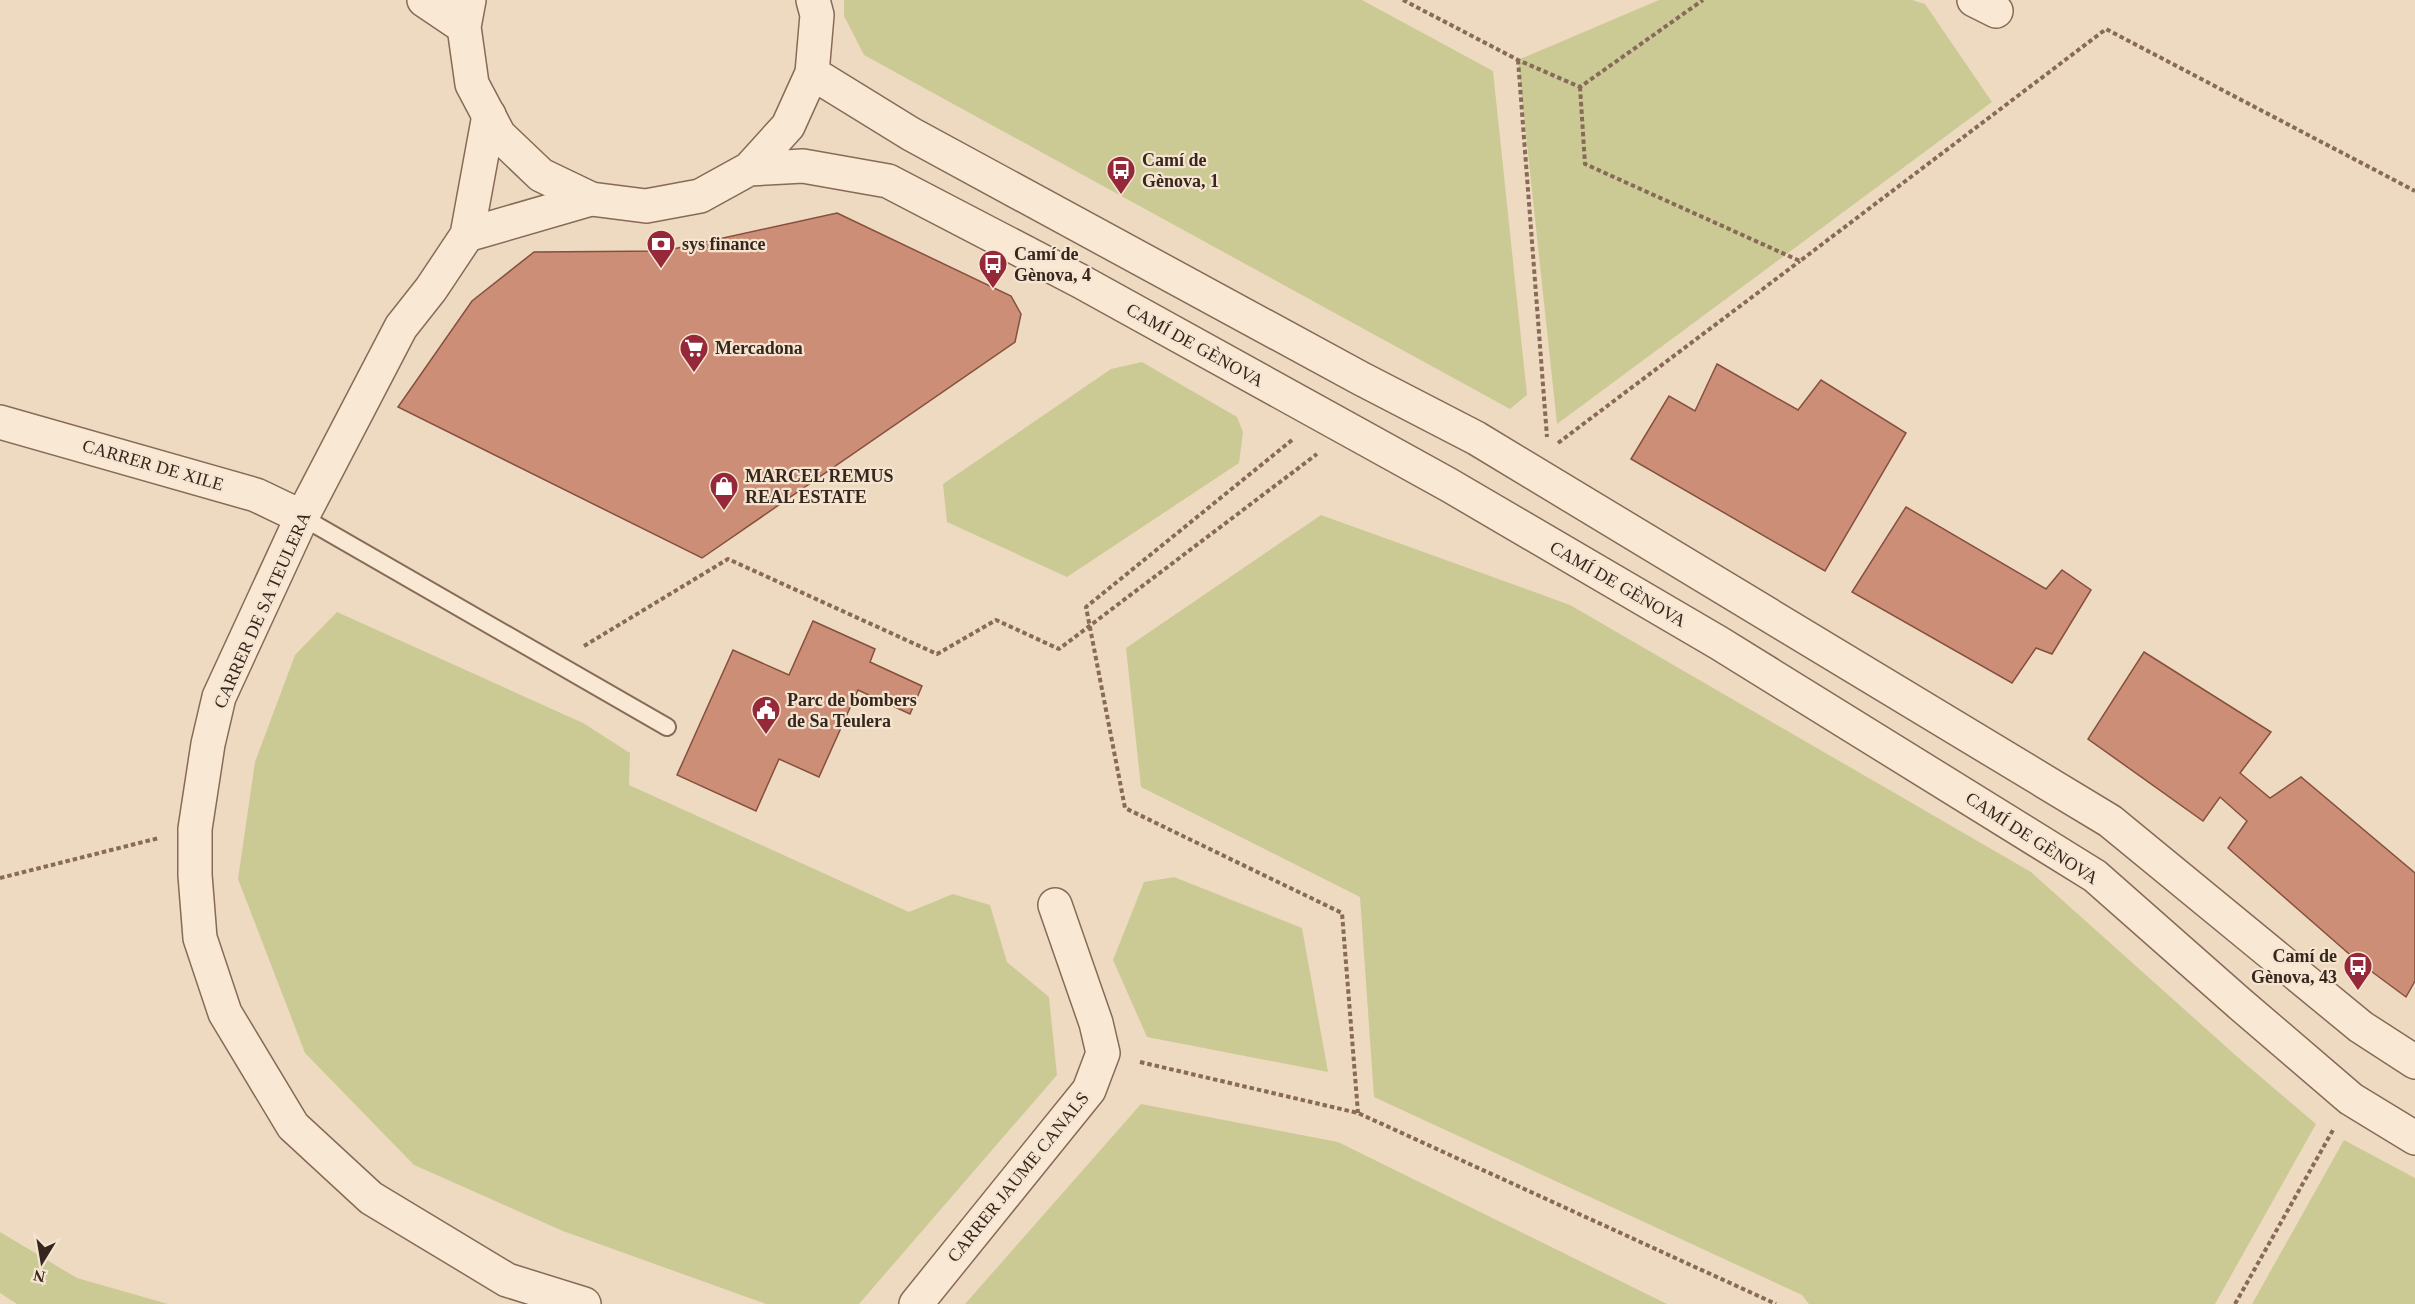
<svg xmlns="http://www.w3.org/2000/svg" width="2415" height="1304" font-family="'Times New Roman',serif">
  <rect width="100%" height="100%" fill="#eedac0"/>
  <!-- green -->
  <path fill="#cbca95" d="M844,0H1362L1493,71L1527,395L1510,409L864,55L844,16Z
    M1659,0H1912L1925,4L1992,102L1557,424L1518,60Z
    M1142,362L1237,417L1243,432L1239,463L1067,577L947,522L943,484L1111,369Z
    M1321,515L1570,605L2031,872L2242,1061L2316,1124L2215,1304H1809L1802,1295L1374,1097L1360,897L1141,787L1126,648Z
    M337,612L583,723L630,753L629,785L909,912L953,894L990,905L1007,962L1049,997L1057,1075L859,1304H766L563,1231L414,1165L305,1053L238,879L255,762L295,655Z
    M1174,877L1302,928L1328,1072L1147,1037L1113,960L1144,882Z
    M1141,1104L1338,1142L1667,1304H965Z
    M2344,1140L2415,1178V1304H2252Z
    M0,1232L77,1278L168,1304H17L0,1293Z"/>
  <!-- building -->
  <path fill="#cc8e76" stroke="#86503e" stroke-width="1.5" d="M837,213L1011,296L1021,314L1015,342L702,558L398,407L472,301L534,252L664,251Z
    M1717,364L1798,410L1821,380L1906,433L1825,571L1631,459L1669,396L1695,411Z
    M1906,507L2046,589L2062,570L2091,590L2052,654L2036,648L2012,683L1852,592Z
    M813,621L875,649L870,662L922,686L910,714L858,690L819,777L779,759L756,811L677,775L733,650L789,675Z
    M2144,652L2271,732L2240,773L2270,798L2301,777L2415,873V981L2406,997L2356,960L2228,848L2247,821L2220,797L2203,821L2088,739Z"/>
  <g fill="none" stroke-linecap="round" stroke-linejoin="round">
    <!-- service casing -->
    <g stroke="#876a58" stroke-width="20">
      <path id="service" d="M302,517L667,727"/>
    </g>
    <!-- minor casing -->
    <g stroke="#876a58" stroke-width="36">
      <path id="minor" d="M1974,0L1996,11
        M489,115L467,235L591,199
        M467,235L431,289L401,327L302,517L219,697L208,744L195,829V875L200,938L225,1013L293,1126L371,1198L507,1280L584,1304
        M0,422L256,495L302,517
        M916,1304L1089,1090L1103,1053L1096,1023L1055,905"/>
    </g>
    <!-- tertiary casing -->
    <g stroke="#876a58" stroke-width="36">
      <path id="tertiary" d="M424,0L464,27
        M469,0L464,27L472,84L499,135L541,175L591,199L646,206L700,196L749,169L788,126L812,73L817,15L813,0
        M812,73L911,134L1360,378L1476,438L2110,821L2361,1027L2415,1062
        M749,169L803,166L888,181L1080,281L1449,485L1719,643L2095,876L2239,1003L2351,1099L2415,1138"/>
    </g>
    <!-- path -->
    <path stroke="#876a58" stroke-width="4" stroke-dasharray="4.5 3" stroke-linecap="butt" d="M1403,0L1518,60L1580,87L1703,0
      M1518,60L1547,437
      M1580,87L1585,164L1800,261L2106,29L2415,191
      M1292,440L1086,607L1125,808L1342,913L1358,1113
      M1558,443L1800,261
      M584,646L728,559L937,654L996,620L1059,649L1317,454
      M0,878L159,838
      M1140,1062L1358,1113L1776,1304
      M2235,1304L2333,1130"/>
    <!-- service -->
    <use href="#service" stroke="#f9e8d4" stroke-width="16"/>
    <!-- minor -->
    <use href="#minor" stroke="#f9e8d4" stroke-width="33"/>
    <!-- tertiary -->
    <use href="#tertiary" stroke="#f9e8d4" stroke-width="33"/>
  </g>
  <!-- icons -->
  <defs>
    <g id="bus-pin" transform="scale(1.5)"><path d="M0 17L-7.5 6A9.5 9.5 0 1 1 7.5 6Z" fill="#952939" stroke="#f5e5d0"/><path d="M-5-6H5V4H4V6H2V4H-2V6H-4V4H-5ZM-3.5-4V0h7V-4ZM-3.5 1.2v1.5H-2V1.2ZM2 1.2v1.5H3.5V1.2Z" fill="#fff"/></g>
    <g id="bank-pin" transform="scale(1.5)"><path d="M0 17L-7.5 6A9.5 9.5 0 1 1 7.5 6Z" fill="#952939" stroke="#f5e5d0"/><path d="M-6-4H6V4H-6ZM0-2.3a2.3 2.3 0 1 0 0 4.6a2.3 2.3 0 1 0 0-4.6Z" fill="#fff"/></g>
    <g id="supermarket-pin" transform="scale(1.5)"><path d="M0 17L-7.5 6A9.5 9.5 0 1 1 7.5 6Z" fill="#952939" stroke="#f5e5d0"/><path d="M-6-5.5h2.5l.6 2H6L4.5 2H-2.5L-4.4-4H-6ZM-1.5 3.2a1.3 1.3 0 1 0 .1 0ZM3 3.2a1.3 1.3 0 1 0 .1 0Z" fill="#fff"/></g>
    <g id="shop-pin" transform="scale(1.5)"><path d="M0 17L-7.5 6A9.5 9.5 0 1 1 7.5 6Z" fill="#952939" stroke="#f5e5d0"/><path d="M-5-2.5h2.3a2.7 3.5 0 0 1 5.4 0H5L5.5 6h-11ZM-1.5-2.5h3a1.5 2.3 0 0 0-3 0Z" fill="#fff"/></g>
    <g id="civic-pin" transform="scale(1.5)"><path d="M0 17L-7.5 6A9.5 9.5 0 1 1 7.5 6Z" fill="#952939" stroke="#f5e5d0"/><path d="M-.6-6.5H3V-4.5H.6V-3L4-1V1h2V6H-6V1h2V-1L-.6-3ZM-1.2 2.5V6h2.4V2.5Z" fill="#fff"/></g>
  </defs>
  <g fill-rule="evenodd">
    <use href="#bus-pin" x="1121" y="170"/>
    <use href="#bank-pin" x="661" y="244"/>
    <use href="#bus-pin" x="993" y="264"/>
    <use href="#supermarket-pin" x="694" y="348"/>
    <use href="#shop-pin" x="724" y="486"/>
    <use href="#civic-pin" x="766" y="710"/>
    <use href="#bus-pin" x="2358" y="966"/>
  </g>
  <g text-anchor="middle" stroke-width="4.5" stroke-linejoin="round" paint-order="stroke">
    <!-- poi labels -->
    <g font-size="18" font-weight="bold" fill="#36261d" stroke="#f5e5d0" text-anchor="start">
      <text x="1142" y="166">Camí de<tspan x="1142" dy="21">Gènova, 1</tspan></text>
      <text x="682" y="250">sys finance</text>
      <text x="1014" y="260">Camí de<tspan x="1014" dy="21">Gènova, 4</tspan></text>
      <text x="715" y="354">Mercadona</text>
      <text x="745" y="482">MARCEL REMUS<tspan x="745" dy="21">REAL ESTATE</tspan></text>
      <text x="787" y="706">Parc de bombers<tspan x="787" dy="21">de Sa Teulera</tspan></text>
      <text x="2337" y="962" text-anchor="end">Camí de<tspan x="2337" dy="21">Gènova, 43</tspan></text>
    </g>
    <!-- street labels -->
    <g font-size="18" fill="#36261d" stroke="#f5e5d0">
      <text transform="translate(1195 345) rotate(29)" y="6">CAMÍ DE GÈNOVA</text>
      <text transform="translate(153 465) rotate(16)" y="6">CARRER DE XILE</text>
      <text transform="translate(1618 584) rotate(30)" y="6">CAMÍ DE GÈNOVA</text>
      <text transform="translate(262 610) rotate(-66)" y="6">CARRER DE SA TEULERA</text>
      <text transform="translate(2032 838) rotate(33)" y="6">CAMÍ DE GÈNOVA</text>
      <text transform="translate(1018 1177) rotate(-51)" y="6">CARRER JAUME CANALS</text>
    </g>
  </g>
  <!-- north arrow -->
  <g transform="translate(42 1262) rotate(191)" stroke="#f5e5d0" stroke-width="4.5" paint-order="stroke">
  <path d="M0-4.5L10 22L0 15L-10 22Z" fill="#36261d"/>
  <text y="-9" font-size="16" font-weight="bold" text-anchor="middle" fill="#36261d">N</text>
  </g>
</svg>
